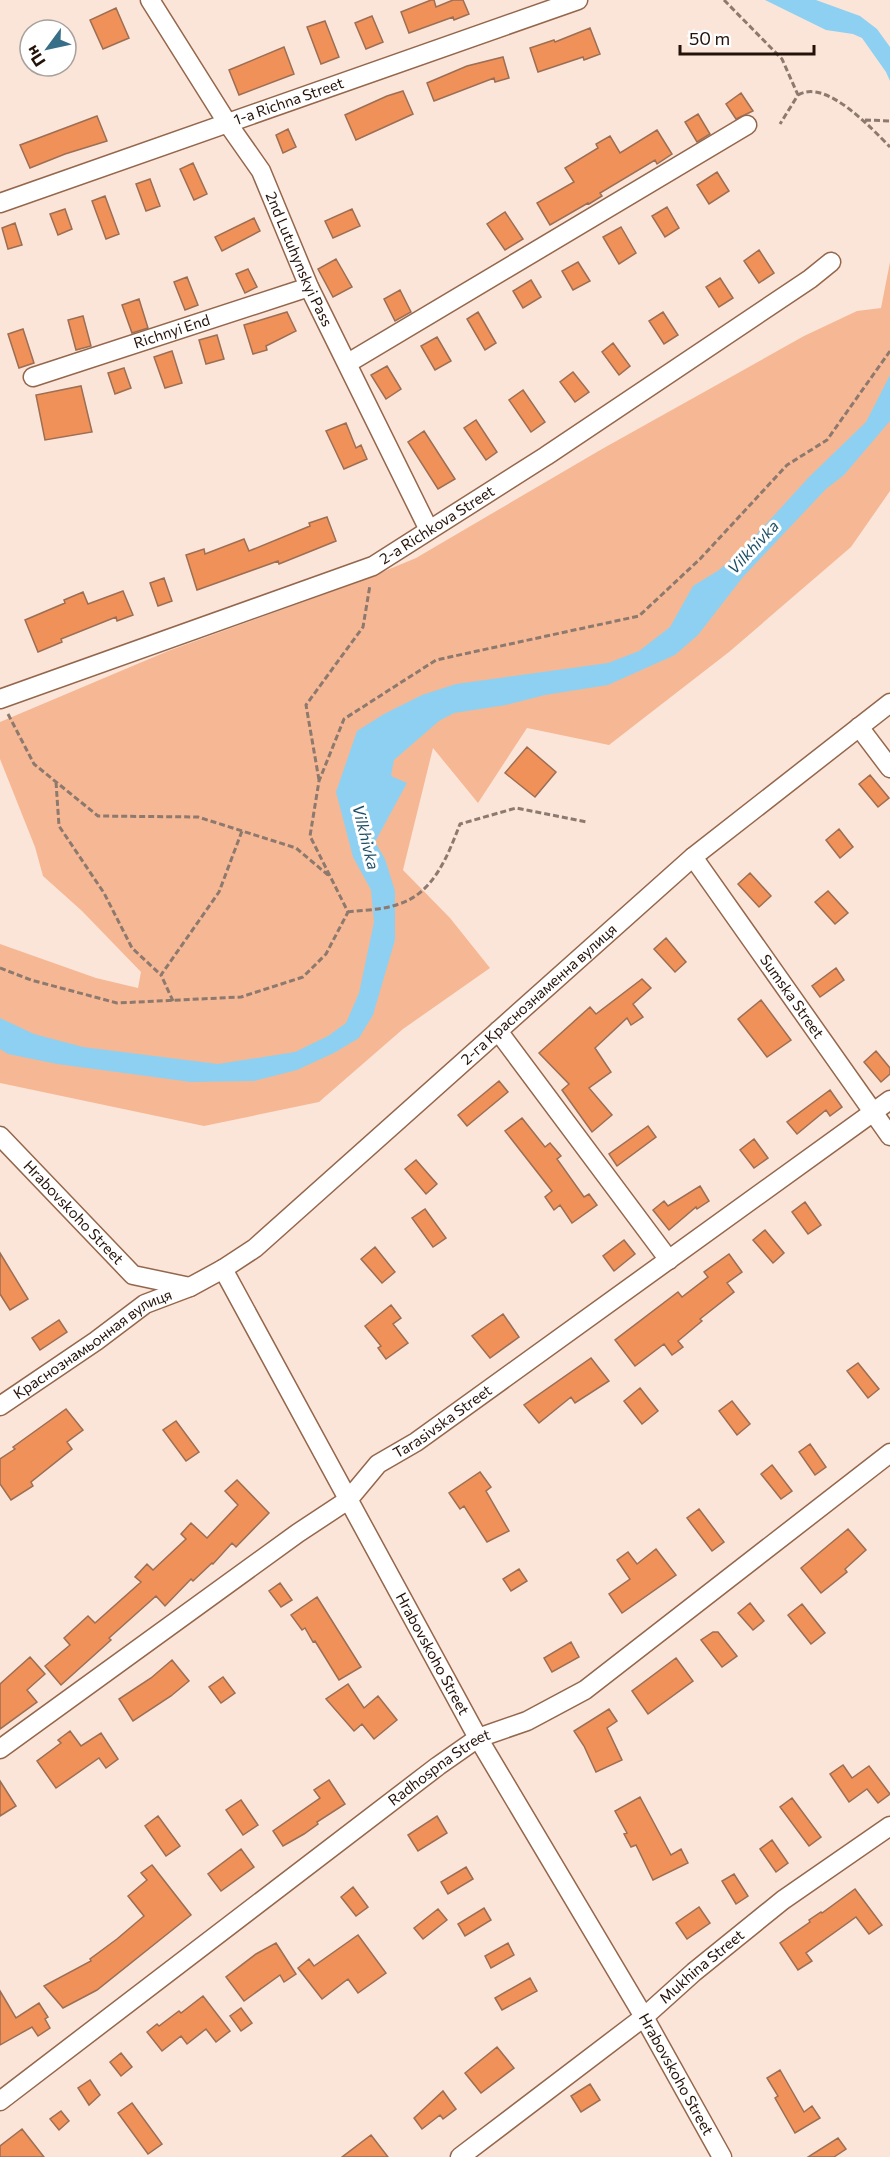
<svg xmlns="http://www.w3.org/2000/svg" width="890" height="2157" font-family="Commissioner,sans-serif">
  <rect width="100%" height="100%" fill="#fbe5d9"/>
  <!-- green -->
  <path fill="#f6b894" d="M890,262V491L851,547L729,652L609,745L527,728L478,803L433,748L403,870L450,918L490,968L403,1029L319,1102L204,1126L0,1083V944L96,978L138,988L141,972L82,911L43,876L35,847L0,759V722L168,651L358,582L416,558L602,449L804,336L857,311L881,308Z"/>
  <!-- water -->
  <path fill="#8ed0f1" d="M765,0H816L860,16L877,29L890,47V81L886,72L862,38L853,34L826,30Z
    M890,375V421L844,475L826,489L743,577L698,635L675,655L608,685L545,695L506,705L454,713L439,721L394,760L391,776L407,783L375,842L385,859L395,891V940L373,1015L359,1038L334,1053L297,1070L254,1081L191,1082L57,1064L8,1054L0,1049V1018L34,1034L83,1047L218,1064L295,1052L328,1036L346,1023L359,993L374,922L371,890L353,857L336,792L357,731L384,714L422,695L456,684L608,663L639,651L670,627L693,586L719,570L746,546L810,476L866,422Z"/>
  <!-- building -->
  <path fill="#ef9158" stroke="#9c6e54" stroke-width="1.5" d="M431,0H434L436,7L453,0H463L469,14L454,20L453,17L409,33L401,12Z
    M116,8L129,38L103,49L90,20Z
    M372,16L383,42L366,49L355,23Z
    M325,21L339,57L321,64L307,27Z
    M590,28L600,54L584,60L583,57L538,72L530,48L554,40L555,42Z
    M284,47L294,74L239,95L229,70Z
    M503,57L509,78L495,82L494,78L434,101L427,83L467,66Z
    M403,91L413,114L356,140L345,115L387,96Z
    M741,93L753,111L736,119L726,104Z
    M698,114L710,134L697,142L685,122Z
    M97,116L107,141L65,154L30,168L20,145Z
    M288,129L296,147L283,153L276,135Z
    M657,130L672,154L657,164L655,160L600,193L602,196L589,204L588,203L550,225L537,203L574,182L565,168L598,148L596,144L610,136L620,153Z
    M193,163L207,194L194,200L180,169Z
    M717,172L729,191L709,204L697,185Z
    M150,179L160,206L146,211L136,184Z
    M105,196L119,234L106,239L92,201Z
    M667,207L679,228L665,237L652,216Z
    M65,209L72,229L58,235L50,214Z
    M352,209L360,226L333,238L325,221Z
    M505,212L523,239L505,250L487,224Z
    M254,218L260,231L222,251L215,237Z
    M15,223L22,245L8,249L2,228Z
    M621,227L636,253L619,264L603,237Z
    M759,250L774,273L759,283L744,261Z
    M336,259L352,287L333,297L318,269Z
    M578,262L590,281L573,290L562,271Z
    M248,269L257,287L245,293L236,274Z
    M187,277L198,305L185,310L174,282Z
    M720,278L733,298L719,307L706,287Z
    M531,280L541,297L523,308L513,291Z
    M400,290L411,312L395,321L384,299Z
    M139,299L148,328L132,333L122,305Z
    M287,312L296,331L266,346L267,350L253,354L244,325Z
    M478,312L496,343L485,350L467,319Z
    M663,312L678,335L664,344L649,321Z
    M83,316L91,346L76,350L68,320Z
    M23,329L34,363L19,368L8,334Z
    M217,335L224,359L206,364L199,340Z
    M437,337L451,361L435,370L421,346Z
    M613,343L630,366L619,375L602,352Z
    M172,351L182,383L165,388L154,357Z
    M387,366L401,389L386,399L371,375Z
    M124,368L131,388L115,394L108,373Z
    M573,372L589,392L575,402L560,382Z
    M81,386L92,432L45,440L36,395Z
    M523,390L545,422L531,432L509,400Z
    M476,420L497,452L486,460L464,428Z
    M346,423L356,448L361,445L367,459L344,469L326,431Z
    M424,431L455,479L438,489L408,442Z
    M327,517L336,541L279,564L278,561L197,590L186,555L204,549L205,554L244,539L249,551L310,526L309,523Z
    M164,578L172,601L158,606L150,583Z
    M123,591L133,615L117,621L116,617L61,639L62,642L38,652L25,620L65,603L64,600L83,592L88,604Z
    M527,747L556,772L535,797L505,773Z
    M870,775L889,798L878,807L859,784Z
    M839,829L853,847L840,858L826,840Z
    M750,873L771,896L759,907L738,884Z
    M828,891L848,913L835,924L815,902Z
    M666,938L686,962L675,972L654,949Z
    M836,968L844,980L820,997L812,986Z
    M642,979L651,988L633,1004L643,1017L631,1025L627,1018L595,1048L611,1072L589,1088L612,1115L592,1132L562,1090L569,1084L539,1053L590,1007L596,1014Z
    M761,1000L791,1040L767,1057L738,1019Z
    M876,1051L890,1068V1074L881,1082L864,1062Z
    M499,1081L508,1092L467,1126L458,1115Z
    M830,1090L842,1107L830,1116L826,1110L797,1134L787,1122Z
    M522,1118L545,1147L550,1143L561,1156L557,1159L584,1197L589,1194L597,1205L572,1223L560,1205L554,1210L545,1197L552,1191L505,1131Z
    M648,1126L656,1137L617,1166L609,1154Z
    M754,1139L768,1158L754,1168L740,1150Z
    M416,1160L437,1184L426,1194L405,1169Z
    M700,1186L709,1201L697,1209L696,1207L669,1230L653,1210L664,1201L668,1206Z
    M805,1202L821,1225L808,1234L792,1212Z
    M425,1209L446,1238L433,1247L412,1218Z
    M765,1230L784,1253L773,1263L753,1240Z
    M624,1240L635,1254L614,1271L603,1256Z
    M375,1247L395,1272L382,1283L361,1259Z
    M0,1253L28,1299L10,1310L0,1294Z
    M729,1254L742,1272L727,1283L734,1292L700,1319L702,1321L678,1341L683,1347L672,1355L664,1344L635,1366L615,1340L678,1292L682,1297L708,1277L704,1272Z
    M391,1305L401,1318L393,1324L408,1343L386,1359L378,1348L381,1346L365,1326Z
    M503,1314L519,1337L490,1358L472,1336Z
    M59,1320L67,1332L40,1350L32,1338Z
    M591,1358L609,1381L575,1403L571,1397L539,1423L524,1405Z
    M858,1363L879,1389L868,1398L847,1371Z
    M640,1388L658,1411L642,1424L624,1401Z
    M732,1401L750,1424L737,1435L719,1411Z
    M66,1409L83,1430L67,1442L72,1449L31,1482L33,1486L11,1500L0,1484V1459L15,1449L13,1447Z
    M176,1421L199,1452L186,1461L163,1430Z
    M810,1444L826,1467L815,1475L799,1452Z
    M772,1465L792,1491L781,1499L761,1474Z
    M480,1472L491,1487L486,1491L509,1531L487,1542L464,1506L460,1509L449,1493Z
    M237,1480L269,1513L236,1547L232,1543L213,1564L212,1563L193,1581L191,1579L165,1606L156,1596L109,1638L111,1640L61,1685L45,1666L70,1645L64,1638L88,1616L95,1623L141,1582L135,1577L147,1564L153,1570L186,1539L181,1534L191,1523L207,1538L238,1505L225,1491Z
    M699,1509L724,1542L712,1551L687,1518Z
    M848,1529L866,1550L845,1569L847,1572L821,1593L801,1568Z
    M656,1549L676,1575L622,1613L609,1594L630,1579L617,1560L628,1552L637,1564Z
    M519,1569L527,1581L511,1591L503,1579Z
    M280,1583L292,1600L281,1607L269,1591Z
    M317,1597L361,1667L339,1680L315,1641L313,1642L305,1628L302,1630L291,1615Z
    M750,1603L764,1621L753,1630L738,1613Z
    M802,1604L825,1633L811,1644L788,1615Z
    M713,1632H718L737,1656L722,1667L701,1640Z
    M571,1642L579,1657L552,1672L544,1658Z
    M30,1657L45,1674L27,1690L37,1702L0,1729V1684Z
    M676,1658L693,1681L648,1714L632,1691Z
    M172,1660L189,1681L171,1696L133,1721L119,1699L151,1678Z
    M223,1677L235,1693L221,1703L209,1687Z
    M348,1684L364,1708L378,1696L397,1720L374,1739L362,1724L354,1731L326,1699Z
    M609,1709L617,1721L607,1728L622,1760L596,1772L584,1746L574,1731Z
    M70,1731L81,1746L101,1733L118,1759L106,1768L99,1758L56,1788L37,1761L61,1743L58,1740Z
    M843,1765L852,1778L869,1766L890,1794L878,1803L867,1789L849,1802L830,1774Z
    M329,1780L345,1804L317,1822L318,1824L304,1834L283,1846L273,1831L320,1798L314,1790Z
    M0,1781L16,1806L0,1816Z
    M640,1797L671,1855L681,1849L688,1863L653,1880L636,1845L631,1847L624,1834L627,1833L615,1811Z
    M792,1798L821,1837L809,1846L780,1807Z
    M241,1800L258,1825L243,1835L226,1810Z
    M158,1816L180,1846L166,1856L145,1826Z
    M437,1816L447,1833L418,1851L408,1835Z
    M772,1840L788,1863L776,1872L760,1849Z
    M241,1849L254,1867L221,1891L208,1874Z
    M152,1865L191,1915L97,1990L63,2008L44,1986L91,1961L90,1959L117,1939L144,1916L128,1896L147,1880L141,1873Z
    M466,1867L473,1879L448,1894L441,1882Z
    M734,1874L748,1896L736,1904L722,1881Z
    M353,1887L368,1907L356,1916L341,1897Z
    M855,1889L882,1925L869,1934L856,1917L806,1953L812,1961L798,1970L780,1943L810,1922L809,1920L821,1912L822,1913Z
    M699,1907L710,1923L687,1939L676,1923Z
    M484,1908L491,1920L465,1936L458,1924Z
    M438,1909L447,1920L423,1939L414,1928Z
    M358,1935L386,1973L358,1993L348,1979L322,1999L298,1968L309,1959L314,1966Z
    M276,1943L296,1974L284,1982L280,1975L244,2001L226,1977L256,1954Z
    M508,1943L514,1955L491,1968L485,1956Z
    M530,1978L537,1991L502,2010L495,1998Z
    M0,1991L16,2018L39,2003L48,2017L45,2019L50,2028L38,2036L32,2027L0,2045Z
    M203,1996L230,2031L216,2042L206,2029L187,2044L181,2036L162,2051L147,2032L157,2024L159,2026L179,2011L181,2013Z
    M241,2008L252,2023L241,2031L230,2016Z
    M497,2047L514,2068L481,2093L465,2073Z
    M121,2053L132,2067L121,2076L110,2062Z
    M780,2070L804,2112L812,2106L820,2118L795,2133L775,2098L778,2096L767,2078Z
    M90,2080L100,2095L89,2105L78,2088Z
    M590,2084L600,2100L581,2112L571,2096Z
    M443,2091L456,2109L443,2119L440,2115L422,2129L414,2118Z
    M132,2103L162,2144L148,2154L118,2113Z
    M61,2111L69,2121L59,2130L50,2119Z
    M22,2129L44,2157H0V2146Z
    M371,2135L388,2157H342Z
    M838,2138L846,2149L834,2157H808Z"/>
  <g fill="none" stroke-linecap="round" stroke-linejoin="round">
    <!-- minor casing -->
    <g stroke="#94674c" stroke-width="21">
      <g id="minor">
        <path id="s1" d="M150,0L228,124L261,171L309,287L429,530"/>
        <path id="s2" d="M0,203L578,0"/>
        <path d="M348,363L747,125"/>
        <path id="s3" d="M33,377L309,287"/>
        <path id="s4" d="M0,699L373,566L546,456L810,279L831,262"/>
        <path d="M859,727L890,768"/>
        <path id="s5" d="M693,857L890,1136"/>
        <path d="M498,1031L669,1260"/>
        <path id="s6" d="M0,1136L133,1275L190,1287"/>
        <path id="s7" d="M223,1269L478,1738L644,2017L722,2157"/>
        <path id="s8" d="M0,1406L96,1341L145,1304L190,1287L223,1269L255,1248L693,857L890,703"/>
        <path id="s9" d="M0,1749L298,1533L348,1500L378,1464L416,1442L890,1100"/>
        <path id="s10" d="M0,2101L438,1766L478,1738L527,1721L585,1690L890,1453"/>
        <path id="s11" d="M460,2157L644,2017L694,1972L783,1900L890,1826"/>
      </g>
    </g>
    <!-- path -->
    <path stroke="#8d796e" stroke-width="3" stroke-dasharray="6 3" stroke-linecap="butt" d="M724,0L782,59L798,95L780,124
      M798,95C826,78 872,129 890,147
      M865,120L890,121
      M8,714L34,764L98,816L198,817L296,848L328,875
      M319,780L306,705L363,627L370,585
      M56,782L59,826L104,893L132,948L161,975
      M348,912C364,910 383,910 399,904C434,893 448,855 460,824L516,808L587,822
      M0,968L31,980L117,1003L241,997L303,977L326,954L348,912L310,836L319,781L344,719L436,660L639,616L700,559L787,465L827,440L890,351
      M173,1001L161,975L219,892L242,831"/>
    <!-- minor -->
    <use href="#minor" stroke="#fff" stroke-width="18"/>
  </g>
  <g text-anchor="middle" stroke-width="6" stroke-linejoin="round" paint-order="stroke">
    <!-- street labels -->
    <g font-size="15" fill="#241208" stroke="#fff">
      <text dy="5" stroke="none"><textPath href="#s2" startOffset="306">1-a Richna Street</textPath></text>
      <text dy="5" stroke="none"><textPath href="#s1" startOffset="300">2nd Lutuhynskyi Pass</textPath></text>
      <text dy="5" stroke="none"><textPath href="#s3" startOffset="146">Richnyi End</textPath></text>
      <text dy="5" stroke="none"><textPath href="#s4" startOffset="472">2-a Richkova Street</textPath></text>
      <text dy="5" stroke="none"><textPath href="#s8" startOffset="682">2-га Краснознаменна вулиця</textPath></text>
      <text dy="5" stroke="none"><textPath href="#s5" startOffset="171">Sumska Street</textPath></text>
      <text dy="5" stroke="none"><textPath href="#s6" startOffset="106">Hrabovskoho Street</textPath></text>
      <text dy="5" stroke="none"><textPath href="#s8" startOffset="112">Краснознамьонная вулиця</textPath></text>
      <text dy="5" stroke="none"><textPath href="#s9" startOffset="552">Tarasivska Street</textPath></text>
      <text dy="5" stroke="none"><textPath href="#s7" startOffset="438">Hrabovskoho Street</textPath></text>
      <text dy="5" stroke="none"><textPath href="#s10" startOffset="552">Radhospna Street</textPath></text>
      <text dy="5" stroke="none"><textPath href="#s11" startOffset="308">Mukhina Street</textPath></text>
      <text dy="5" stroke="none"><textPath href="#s7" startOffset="924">Hrabovskoho Street</textPath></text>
    </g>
    <!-- water labels -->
    <g font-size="16" font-style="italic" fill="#1d5067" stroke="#fff">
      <text transform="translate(753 547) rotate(-47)" y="6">Vilkhivka</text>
      <text transform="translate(366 837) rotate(76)" y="6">Vilkhivka</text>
    </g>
  </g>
  <!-- north arrow -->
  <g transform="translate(48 48) rotate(237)"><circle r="28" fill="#ffffff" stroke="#a7a09c" stroke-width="1.5"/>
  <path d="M0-4.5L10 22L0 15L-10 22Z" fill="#376f89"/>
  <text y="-9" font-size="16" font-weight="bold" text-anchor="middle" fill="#241208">Пн</text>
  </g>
  <!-- scale -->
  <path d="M680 45v9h134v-9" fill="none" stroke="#241208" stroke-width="3"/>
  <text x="689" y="45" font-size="18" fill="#241208" stroke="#ffffff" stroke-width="4.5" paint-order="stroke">50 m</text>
</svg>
